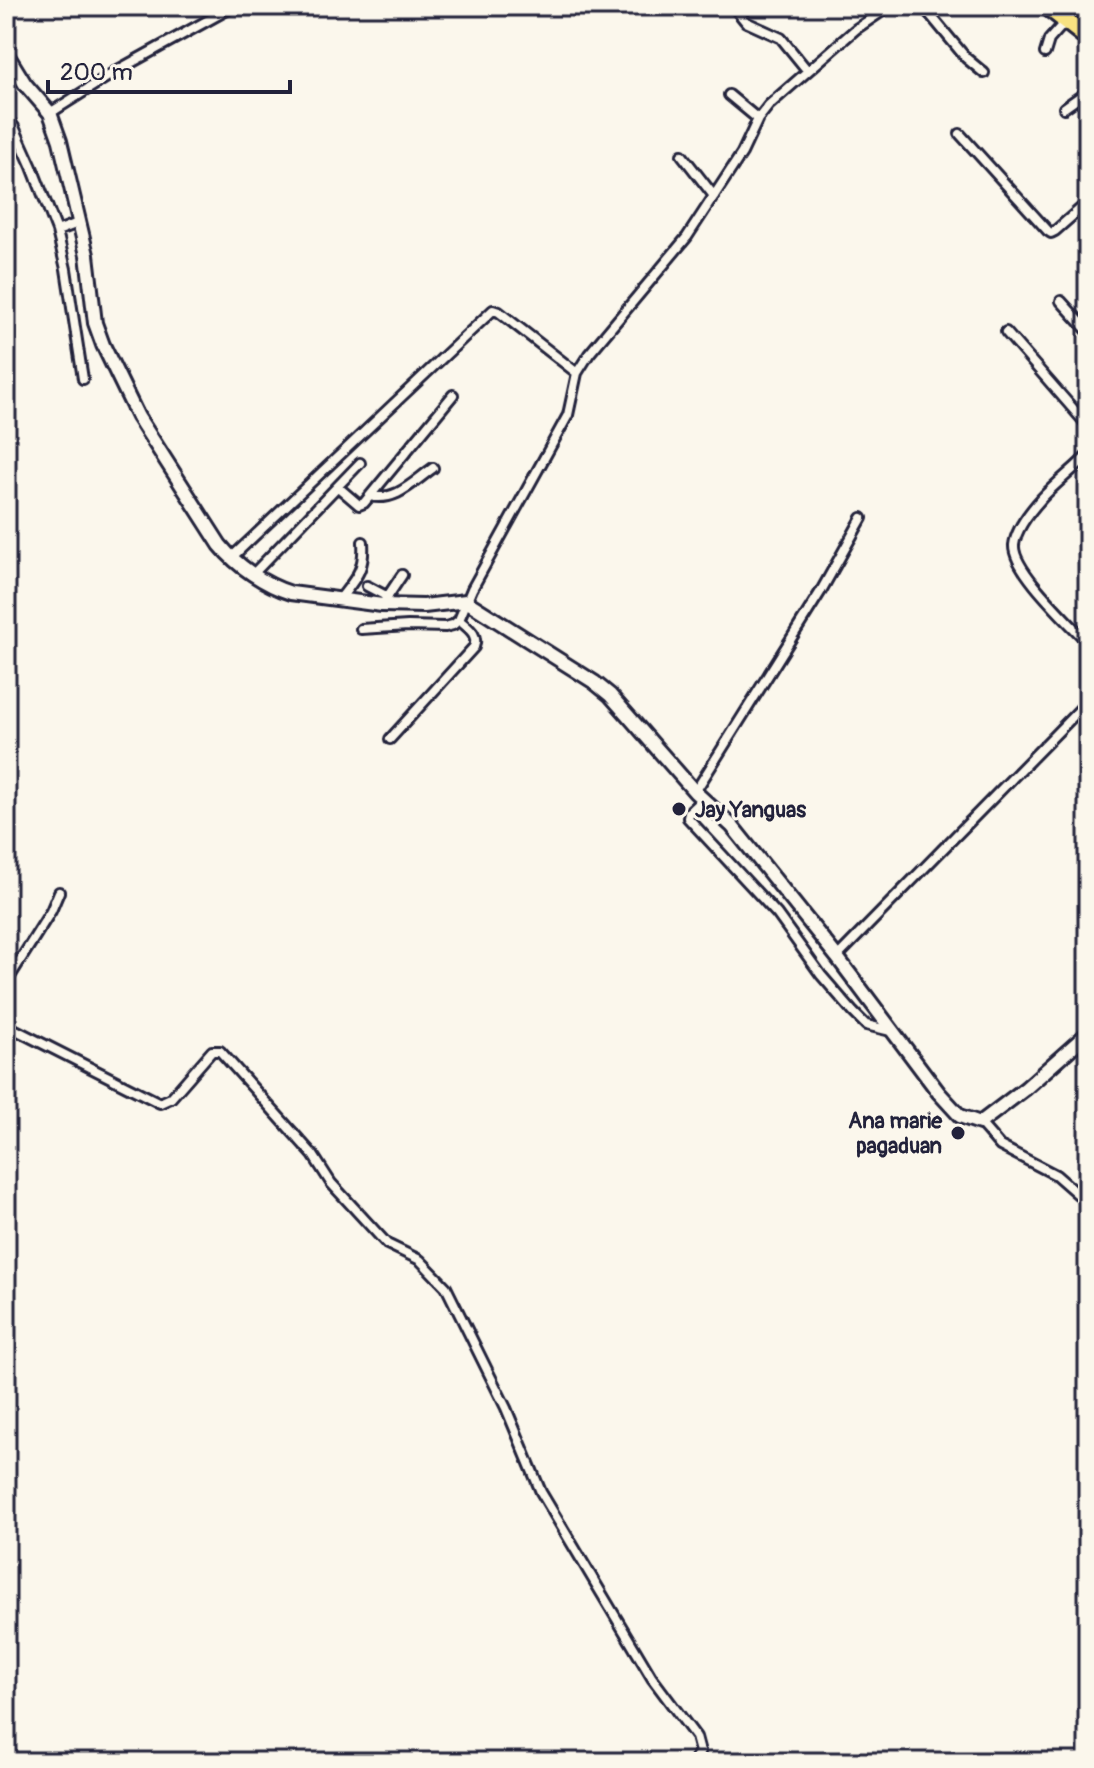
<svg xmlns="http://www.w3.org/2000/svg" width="1094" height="1768" font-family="Pangolin,sans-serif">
  <rect width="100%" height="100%" fill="#fbf7ec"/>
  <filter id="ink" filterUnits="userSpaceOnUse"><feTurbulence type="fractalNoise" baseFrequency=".0125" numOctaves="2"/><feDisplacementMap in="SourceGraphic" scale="16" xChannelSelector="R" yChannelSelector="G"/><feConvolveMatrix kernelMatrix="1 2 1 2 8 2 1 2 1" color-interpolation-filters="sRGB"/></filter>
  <g filter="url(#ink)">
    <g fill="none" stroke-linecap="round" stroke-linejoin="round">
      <!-- street casing -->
      <g stroke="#22223b" stroke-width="14">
        <path id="street" d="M733,6L746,22L781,38L807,70
          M923,6L966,58L984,73
          M1045,53L1049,40L1065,22
          M729,95L758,119
          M1064,108L1088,91
          M50,113L118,70L234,6
          M6,116L14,127L32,167L57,231L66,269L83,379
          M960,134L1048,231L1051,233L1055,231L1088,202
          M682,155L714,196
          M57,231L78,223
          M1061,301L1088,331
          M1006,332L1088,426
          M1088,455C1073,470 1056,483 1042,498C1032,509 1016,529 1014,545C1012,570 1071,624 1088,643
          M338,487L359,505L364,503L453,395
          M370,496C396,502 413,482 433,468
          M231,558L493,310L499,312L577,373
          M254,573L360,463
          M367,586L388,597
          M340,599C356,578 365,570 363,542
          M382,605L402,575
          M361,629L408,626L445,627L453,625L459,620L472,589L568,415L577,373L589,354L687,237L742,153L758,119L769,105L856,29L890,6
          M390,739L474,647C479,634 468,628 459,620
          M695,792L821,591L862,518
          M703,799L689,812L688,818L777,914L821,975L853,1012L866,1025L891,1031
          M837,957L1088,701
          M6,983L51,911L59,892
          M6,1025L160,1103L171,1098L212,1051H220L313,1155L331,1183L387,1244L420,1260L446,1287L506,1408L541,1492L652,1678L696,1737L700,1752L692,1762
          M980,1123L1000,1146L1056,1175L1088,1203"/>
      </g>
      <!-- secondary casing -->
      <g stroke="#22223b" stroke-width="18">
        <path id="secondary" d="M6,53L25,84L50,113L60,141L87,255L95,323L103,345L138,417L220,545C237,566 265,585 291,593L382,605L424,606L466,601L594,682L610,695L695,792L732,826L837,957L939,1093L960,1116L980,1123L1026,1088L1088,1033"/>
      </g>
      <!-- highway casing -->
      <g stroke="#22223b" stroke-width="22">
        <path id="highway" d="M1047,6L1088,38"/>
      </g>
      <!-- street -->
      <use href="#street" stroke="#fbf7ec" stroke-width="8"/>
      <!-- secondary -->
      <use href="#secondary" stroke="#fbf7ec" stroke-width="12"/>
      <!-- highway -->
      <use href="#highway" stroke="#f8e281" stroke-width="16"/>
    </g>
  </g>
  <!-- markers -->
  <g fill="#22223b" stroke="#fbf7ec" stroke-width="3">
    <circle cx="679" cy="809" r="8"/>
    <circle cx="958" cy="1133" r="8"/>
  </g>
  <g text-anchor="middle" stroke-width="6" stroke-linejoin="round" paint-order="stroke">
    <!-- poi labels -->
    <g font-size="22" font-weight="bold" fill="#22223b" stroke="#fbf7ec" text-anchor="start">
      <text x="695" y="817">Jay Yanguas</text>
      <text x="942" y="1128" text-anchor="end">Ana marie<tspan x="942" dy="25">pagaduan</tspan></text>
    </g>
  </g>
  <!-- margin -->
  <rect width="1094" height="1768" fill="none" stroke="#fbf7ec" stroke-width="32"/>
  <rect x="16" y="16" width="1062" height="1736" fill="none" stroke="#22223b" stroke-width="3" filter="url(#ink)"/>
  <!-- scale -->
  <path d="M48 80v12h242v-12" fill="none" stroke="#22223b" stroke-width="4"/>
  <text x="60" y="80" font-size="24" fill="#22223b" stroke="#fbf7ec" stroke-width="6" paint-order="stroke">200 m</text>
</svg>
